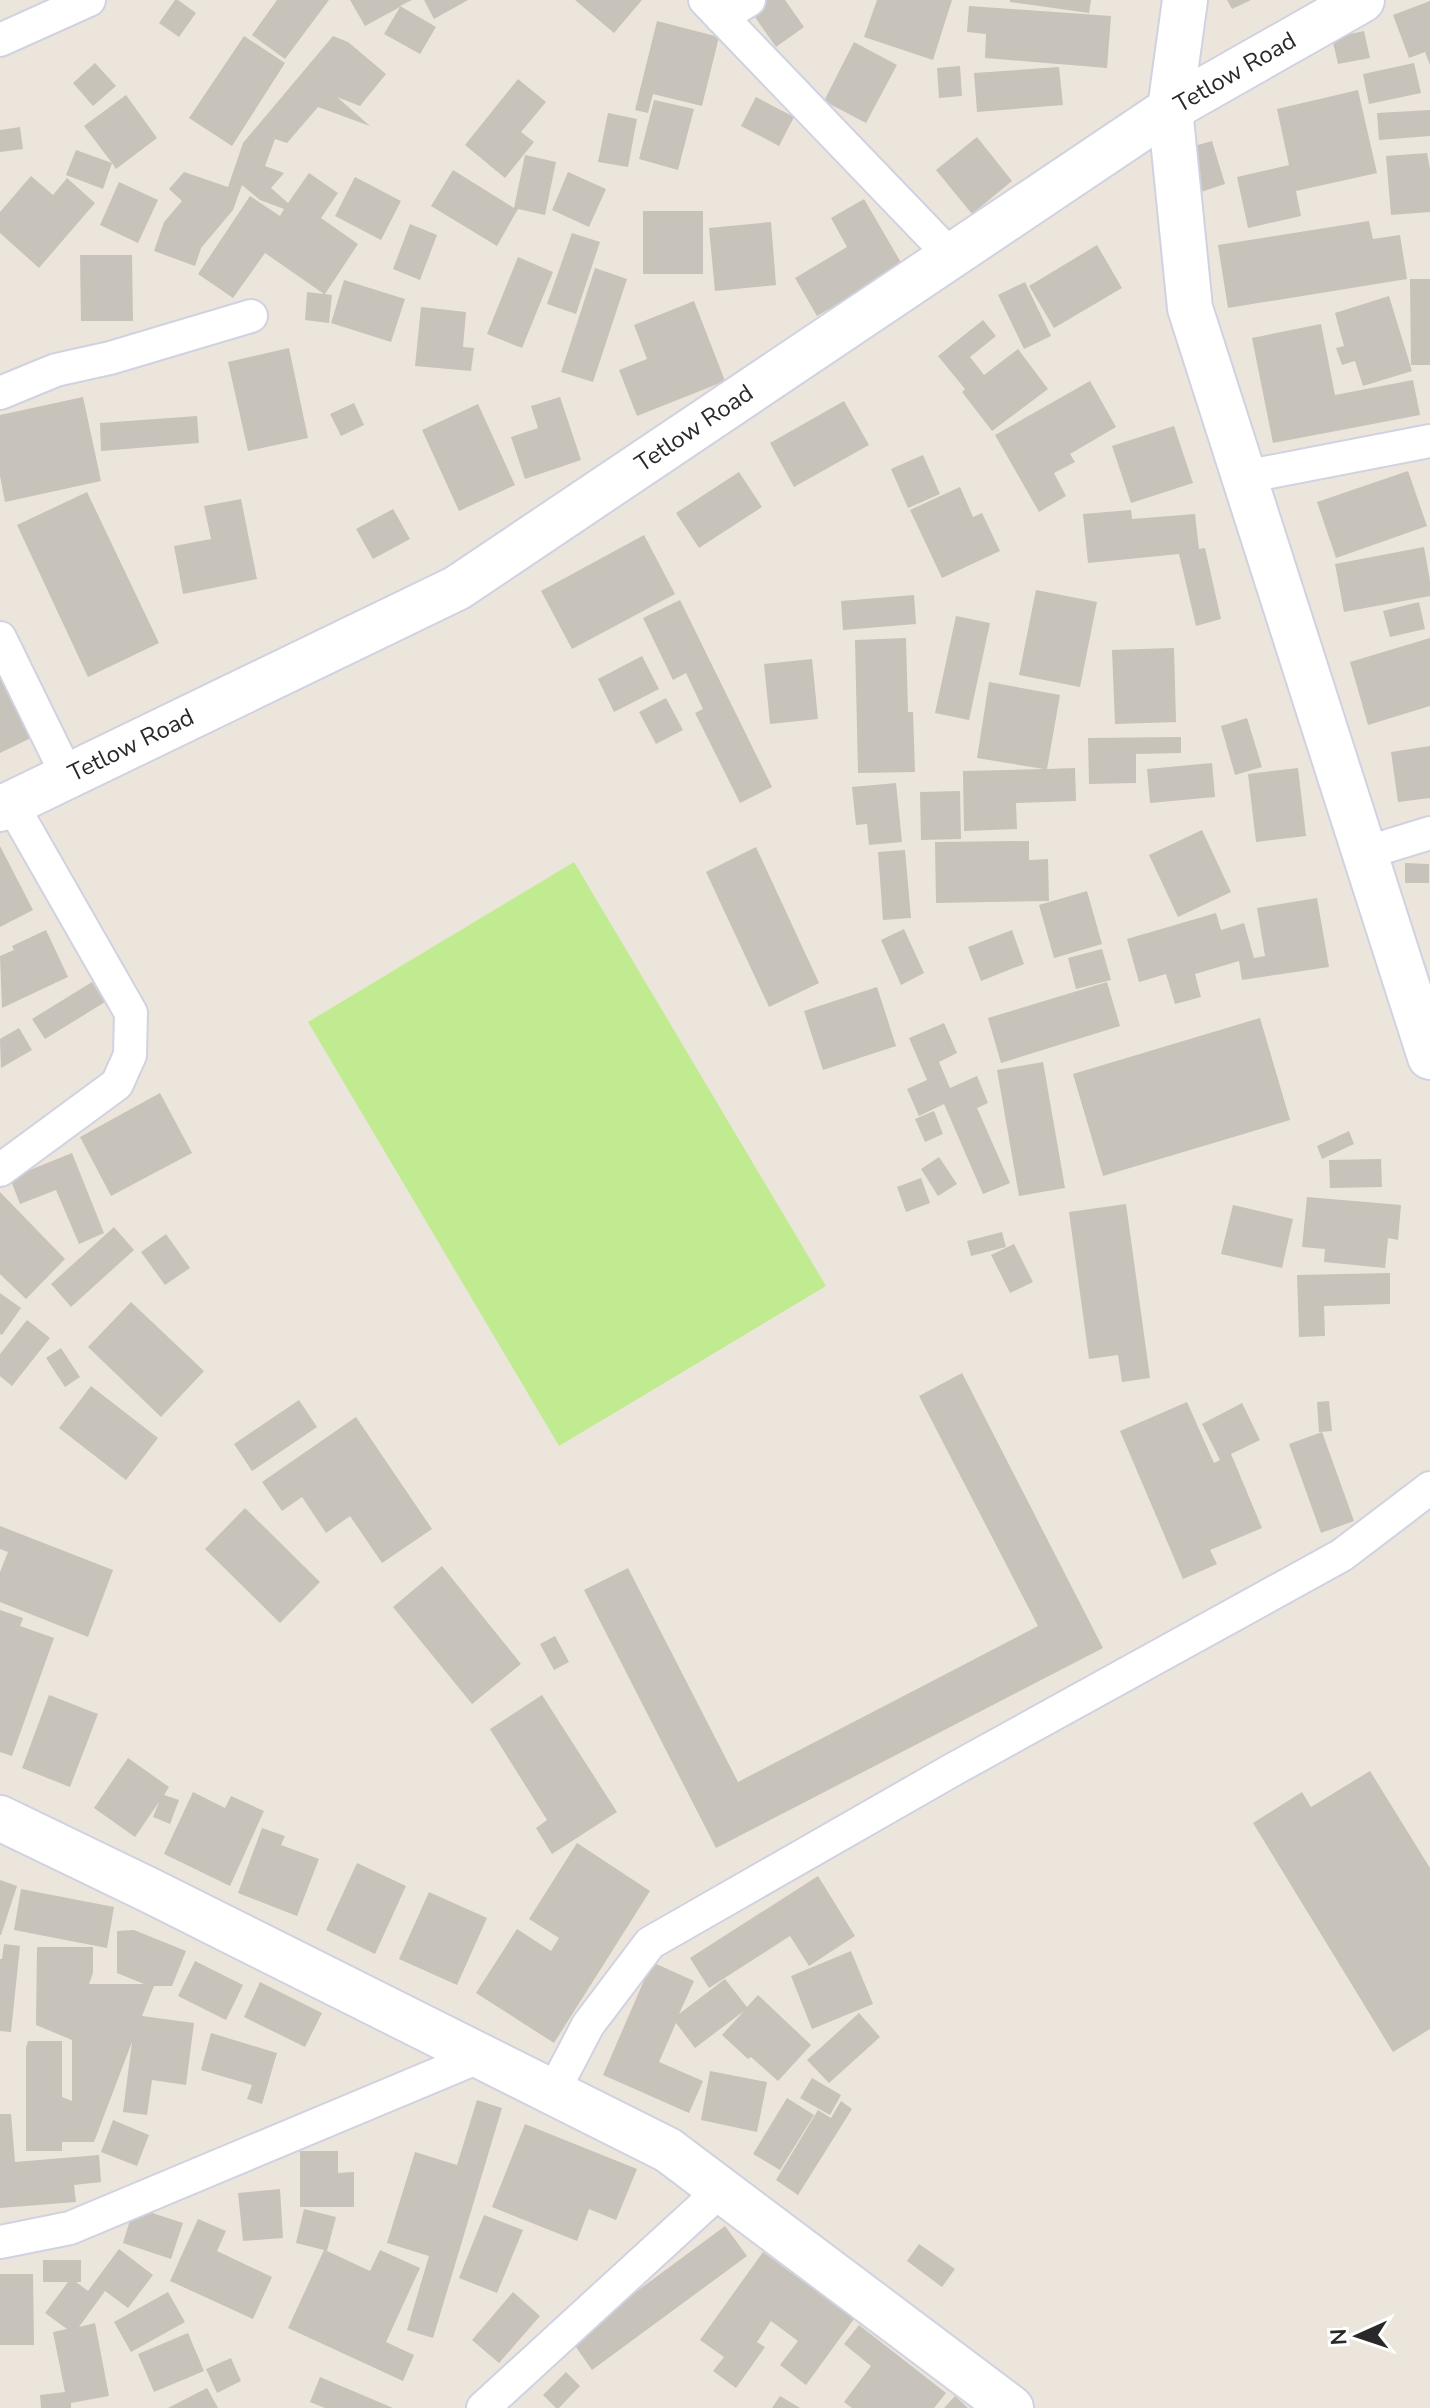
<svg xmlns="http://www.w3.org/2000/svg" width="1430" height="2408" font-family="'Nunito Sans',sans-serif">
  <rect width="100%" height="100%" fill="#ece5db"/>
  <!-- pitch -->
  <path fill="#c0eb91" d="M574,862L826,1286L559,1446L308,1022Z"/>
  <!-- building -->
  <path fill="#c7c2ba" d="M175,0H178L196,13L179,37L159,23Z
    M277,0H329L285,59L252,35Z
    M350,0H412L400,6L436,27L420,54L384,34L400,7L365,26Z
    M424,0H468L434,19Z
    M575,0H642L614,33Z
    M749,0H785L804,27L776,47L745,3Z
    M877,0H952L933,60L864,37Z
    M1010,0H1091L1089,13L1010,2Z
    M1227,0H1251L1232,9Z
    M1430,1V65L1425,52L1409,58L1393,15Z
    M969,6L1111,16L1107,68L985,58L986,34L967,32Z
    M657,21L719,37L702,106L653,94L648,113L635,110Z
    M1364,31L1370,58L1338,64L1332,38Z
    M244,36L285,63L232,146L189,118Z
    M333,36L348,42L386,74L360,106L337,97L370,126L318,107L287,143L275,139L265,166L284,173L271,188L288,203L309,173L338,193L321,218L358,244L325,294L332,295L329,323L305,320L307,292L324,294L265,253L233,298L198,274L250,196L280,216L284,209L260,200L242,185L233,210L201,248L195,266L154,251L164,222L182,201L169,189L184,172L228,187L243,143Z
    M854,42L897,65L866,123L824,101Z
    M95,63L116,86L93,106L73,83Z
    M1414,63L1421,93L1369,104L1363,74Z
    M960,66L962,96L939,98L937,68Z
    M1059,67L1063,105L977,112L974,73Z
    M518,79L546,102L521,132L534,142L505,178L465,145Z
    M1358,90L1377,173L1296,191L1301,216L1248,228L1237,177L1289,165L1277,109Z
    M126,95L157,138L116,169L112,163L103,189L66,175L76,150L112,163L84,126Z
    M756,97L794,117L779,146L741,126Z
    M654,100L694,109L678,170L639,159Z
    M1430,110V136L1379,140L1377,113Z
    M608,113L637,119L628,167L598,162Z
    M20,127L23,149L0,152V130Z
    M977,137L1012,181L972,214L936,170Z
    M1212,141L1225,184L1201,192L1187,148Z
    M1427,153L1430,169V212L1391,215L1386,156Z
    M525,155L556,162L545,215L518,209L497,246L431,206L453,170L514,208Z
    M568,172L606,189L589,227L552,210Z
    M31,176L53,195L67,178L95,203L39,268L0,233V212Z
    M355,177L401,201L381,240L335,216Z
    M119,182L158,200L138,243L100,225Z
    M864,199L903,266L817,316L795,278L847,247L831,218Z
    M643,211H703V274H643Z
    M1369,221L1373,239L1400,235L1407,279L1228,308L1218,245Z
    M771,222L776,285L715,291L709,228Z
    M410,224L437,235L420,280L393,269Z
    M572,233L600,242L576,314L547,304Z
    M1097,245L1122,288L1054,328L1029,286Z
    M80,255H132L133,321H81Z
    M518,257L553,272L522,348L487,334Z
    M595,268L627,279L593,382L561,372Z
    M1410,279H1430V365H1411Z
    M344,280L405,299L391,342L331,323Z
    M1025,282L1051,336L1024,349L998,295Z
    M1389,296L1412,371L1363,386L1355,361L1342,365L1336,348L1344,346L1335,313Z
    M694,301L725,381L637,416L619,370L647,359L634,325Z
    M421,307L466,312L463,347L474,348L471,371L415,366Z
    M983,320L996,336L970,357L984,375L1018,349L1048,389L992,431L962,392L965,389L938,356Z
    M1321,324L1335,395L1413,380L1420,415L1273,443L1252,338Z
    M289,348L308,438L248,451L228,362Z
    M1090,381L1116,427L1070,454L1075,462L1054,473L1066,496L1039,512L995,435Z
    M83,397L101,481L5,502L0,476V415Z
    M560,397L581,460L525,479L511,437L538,428L531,406Z
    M844,401L869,445L794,487L770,443Z
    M354,403L364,425L341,436L330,414Z
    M478,404L515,485L459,511L422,430Z
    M197,416L199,443L101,451L100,423Z
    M1174,426L1193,483L1131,503L1112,446Z
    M923,455L940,494L908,508L891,469Z
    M1408,471L1427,526L1336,558L1317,502Z
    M739,472L762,507L699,548L676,513Z
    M960,487L973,517L982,513L1000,551L942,578L910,510Z
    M87,492L159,643L88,677L17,525Z
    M241,499L257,579L183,594L174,546L211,539L204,506Z
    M393,509L410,539L373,559L356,529Z
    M1131,510L1132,519L1195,514L1199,549L1205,548L1221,619L1196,626L1179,554L1088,563L1083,514Z
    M644,535L675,594L572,649L541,591Z
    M1424,547L1430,581V596L1344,612L1335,564Z
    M1036,590L1097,602L1080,687L1019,675Z
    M914,595L916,624L843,630L841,601Z
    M680,600L772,787L740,803L695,713L703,709L686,673L673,680L643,618Z
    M1419,602L1425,629L1390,637L1383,611Z
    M956,616L990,623L969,720L935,713Z
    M906,638L908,712H913L915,772L858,773L855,640Z
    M1430,638V706L1368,725L1350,662Z
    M1174,648L1176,722L1115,724L1112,650Z
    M642,656L659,689L614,712L598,679Z
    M812,659L818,719L770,724L764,664Z
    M0,672L33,737L0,753Z
    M989,682L1060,695L1047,769L1075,768L1076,801L1016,803L1017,829L964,831L963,771L1044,769L977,758Z
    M666,698L683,730L656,744L639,712Z
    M1247,718L1262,767L1235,775L1221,726Z
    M1181,737V753L1136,754V783L1089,784L1088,738Z
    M1430,746V798L1398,802L1391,752Z
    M1212,763L1215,797L1150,803L1147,769Z
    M1298,768L1306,836L1256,842L1248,774Z
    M896,783L902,842L869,845L867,824L856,825L852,787Z
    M960,791L961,839L921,840L920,792Z
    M1202,830L1231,892L1178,917L1149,855Z
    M1029,841V860L1048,859L1049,901L936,903L935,842Z
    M0,846L33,910L0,927Z
    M756,847L819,983L769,1007L706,872Z
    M905,850L911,918L883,920L878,852Z
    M1405,863L1429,864V883H1405Z
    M1087,891L1102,944L1054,958L1039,905Z
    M1317,898L1329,967L1242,980L1239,961L1195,974L1201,997L1175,1004L1166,974L1139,982L1127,939L1216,913L1221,930L1244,923L1254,958L1265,956L1257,908Z
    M904,929L924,973L901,985L881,940Z
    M46,930L68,977L2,1008L0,956L14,950L12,946Z
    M1012,930L1024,964L981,981L968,947Z
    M1102,949L1111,980L1076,989L1068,958Z
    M92,982L105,1002L45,1039L32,1019Z
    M1107,982L1120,1026L1001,1063L988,1018Z
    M877,987L896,1046L823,1070L804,1011Z
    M1260,1018L1290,1120L1103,1176L1073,1074Z
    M944,1023L957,1053L939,1062L950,1088L977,1076L988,1103L977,1108L1010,1183L983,1194L944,1104L919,1116L907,1089L927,1080L909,1038Z
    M19,1028L32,1050L1,1068L0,1039Z
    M1043,1062L1065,1188L1019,1196L997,1070Z
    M160,1093L192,1153L111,1196L80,1137Z
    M934,1111L943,1134L925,1142L915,1119Z
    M1349,1131L1354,1144L1322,1159L1317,1146Z
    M72,1153L104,1233L79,1244L56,1190L20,1204L10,1178Z
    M939,1157L957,1184L938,1196L921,1169Z
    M1381,1159L1382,1187L1330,1188L1329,1160Z
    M921,1178L930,1203L906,1212L897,1187Z
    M0,1192L65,1259L26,1299L0,1274Z
    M1307,1197L1401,1205L1398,1240L1388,1238L1385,1268L1324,1262L1325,1249L1302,1247Z
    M1126,1204L1150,1378L1122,1382L1118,1355L1089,1359L1069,1212Z
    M1233,1205L1293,1219L1282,1268L1221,1254Z
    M114,1227L134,1250L71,1307L51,1284Z
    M1002,1232L1006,1247L971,1256L967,1241Z
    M166,1234L190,1268L165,1285L141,1252Z
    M1014,1244L1033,1282L1010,1293L991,1255Z
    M1390,1273V1304L1324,1306L1325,1336L1299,1337L1297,1275Z
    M0,1293L21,1308L2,1335L0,1334Z
    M131,1302L204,1371L161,1417L88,1347Z
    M27,1320L50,1338L12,1386L0,1376V1354Z
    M61,1348L80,1377L65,1387L46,1358Z
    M962,1373L1103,1648L716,1848L584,1590L628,1568L738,1782L1038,1626L919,1396Z
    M91,1386L158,1438L126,1480L59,1428Z
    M299,1400L317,1427L252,1471L234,1444Z
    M1329,1401L1332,1431L1319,1432L1317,1402Z
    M1187,1402L1214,1463L1220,1460L1202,1424L1242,1403L1260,1440L1231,1454L1262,1528L1210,1550L1217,1564L1183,1579L1120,1431Z
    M356,1417L432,1529L382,1563L350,1516L326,1533L302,1497L282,1511L262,1482Z
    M1322,1432L1354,1521L1321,1533L1289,1444Z
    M245,1508L320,1582L280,1623L205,1549Z
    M0,1526L113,1570L88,1637L0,1602V1572L8,1552L0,1549Z
    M442,1566L521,1664L472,1704L393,1607Z
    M0,1610L23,1618L20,1626L54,1638L12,1756L0,1752Z
    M555,1636L569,1662L554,1670L540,1644Z
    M49,1695L98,1714L70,1787L22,1768Z
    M542,1695L617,1812L552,1854L536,1828L547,1820L490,1729Z
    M128,1758L169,1787L164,1795L179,1800L170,1824L153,1817L159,1802L135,1837L94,1808Z
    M1370,1771L1430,1868V2029L1393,2052L1253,1823L1302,1792L1311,1807Z
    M193,1792L225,1808L231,1796L264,1811L230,1886L164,1854Z
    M262,1828L285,1836L281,1845L319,1859L297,1916L238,1893Z
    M577,1843L650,1891L554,2043L476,1993L517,1929L551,1951L559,1938L529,1919Z
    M357,1863L406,1886L375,1954L326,1930Z
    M818,1876L855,1936L809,1966L790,1936L709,1988L690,1958Z
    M0,1880L17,1886L1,1935H0Z
    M21,1889L114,1907L107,1948L14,1930Z
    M429,1892L487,1918L457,1985L399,1959Z
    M134,1930L186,1951L172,1986H154L142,2016L194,2023L186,2085L152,2080L147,2115L123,2112L132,2042L94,2142H62V2151H26V2048L28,2041H62V2097L72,2101V2040L36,2025L37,1947H93V1973L89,1984H144L117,1973V1931Z
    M4,1944L20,1946L11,2032L0,2031V1959H2Z
    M851,1951L873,2004L812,2029L791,1976Z
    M195,1961L243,1985L226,2020L178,1996Z
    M652,1962L694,1981L679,2014L725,1979L747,2007L758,1995L811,2045L778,2081L751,2057L748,2059L722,2035L744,2011L695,2048L676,2023L659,2062L703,2081L689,2113L603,2075Z
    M260,1982L322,2013L305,2047L244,2017Z
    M859,2013L880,2037L829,2083L807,2060Z
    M211,2033L277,2053L262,2104L247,2099L252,2085L201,2070Z
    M710,2071L767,2082L757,2132L701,2120Z
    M812,2078L841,2095L830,2115L800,2098Z
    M787,2098L814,2115L780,2170L753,2154Z
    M477,2100L502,2108L433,2338L407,2330L429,2256L387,2243L415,2152L457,2165Z
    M841,2101L852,2109L798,2195L776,2180L818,2110L831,2118Z
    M0,2114H11L15,2162L99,2155L101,2182L74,2185L76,2202L0,2208Z
    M113,2120L149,2135L137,2166L101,2152Z
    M525,2124L637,2169L616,2220L589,2209L577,2241L492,2207Z
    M300,2151H338V2173L354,2172V2207H300Z
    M280,2189L283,2238L243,2241L238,2193Z
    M134,2207L183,2223L171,2259L123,2243Z
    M304,2209L336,2217L327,2251L370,2271L380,2250L420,2268L386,2342L414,2355L403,2381L288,2328L324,2250L296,2243Z
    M484,2215L523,2230L497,2293L459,2278Z
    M198,2219L226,2231L217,2251L272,2277L253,2319L170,2281Z
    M725,2226L747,2256L592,2370L571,2340Z
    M919,2244L955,2269L942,2287L907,2261Z
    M119,2249L153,2275L128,2308L105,2291L79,2327L95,2323L109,2396L71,2403V2408H41L40,2395L65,2392L53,2332L67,2329L45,2313L68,2282H43V2260H81V2282H76L88,2291Z
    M763,2252L854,2319L806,2385L780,2365L798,2341L771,2321L757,2342L765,2347L736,2388L713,2371L724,2357L700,2340Z
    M0,2274H33L34,2345H0Z
    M168,2292L185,2322L131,2352L114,2322Z
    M513,2292L540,2316L499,2363L472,2340Z
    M859,2325L946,2393L934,2408H852L844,2402L871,2366L844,2344Z
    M188,2333L204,2371L154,2392L138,2354Z
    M231,2358L241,2381L217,2393L206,2369Z
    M566,2372L580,2386L559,2408H556L543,2395Z
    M320,2377L393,2408H325L310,2402Z
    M207,2388L218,2408H168Z
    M780,2396L800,2408H772Z
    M955,2396L968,2408H944Z"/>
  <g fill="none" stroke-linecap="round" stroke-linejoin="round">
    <!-- street casing -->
    <g stroke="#d0d2e2" stroke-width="36">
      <path id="street" d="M705,0L951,256
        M721,17L749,0
        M0,40L89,0
        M0,393L56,370L110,358L251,316
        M1244,477L1430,441
        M0,638L67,775
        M1365,853L1430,833
        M0,1170L117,1084L130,1055L131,1013L11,803
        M553,2092L588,2025L650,1943L954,1769L1342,1555L1430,1488
        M0,2242L70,2228L481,2056
        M483,2408L721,2190"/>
    </g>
    <!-- secondary casing -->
    <g stroke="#d0d2e2" stroke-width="48">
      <path id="secondary" d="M1185,0L1170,109L1190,308L1430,1057
        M0,809L457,588L1170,109L1362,0
        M0,1818L151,1891L668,2150L1011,2408"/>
    </g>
    <!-- street -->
    <use href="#street" stroke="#fff" stroke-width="32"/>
    <!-- secondary -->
    <use href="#secondary" stroke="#fff" stroke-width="44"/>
  </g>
  <g text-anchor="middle" stroke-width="7" stroke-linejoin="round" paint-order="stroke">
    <!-- street labels -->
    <g font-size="24" fill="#292929" stroke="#fff">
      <text transform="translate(1235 72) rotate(-30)" y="8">Tetlow Road</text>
      <text transform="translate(694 428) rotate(-34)" y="8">Tetlow Road</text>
      <text transform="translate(131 745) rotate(-26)" y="8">Tetlow Road</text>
    </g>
  </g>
  <!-- north arrow -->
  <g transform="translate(1358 2336) rotate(267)" stroke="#ffffff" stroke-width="6" paint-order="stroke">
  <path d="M0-6L14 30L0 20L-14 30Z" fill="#292929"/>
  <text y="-12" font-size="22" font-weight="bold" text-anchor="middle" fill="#292929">N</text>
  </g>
</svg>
